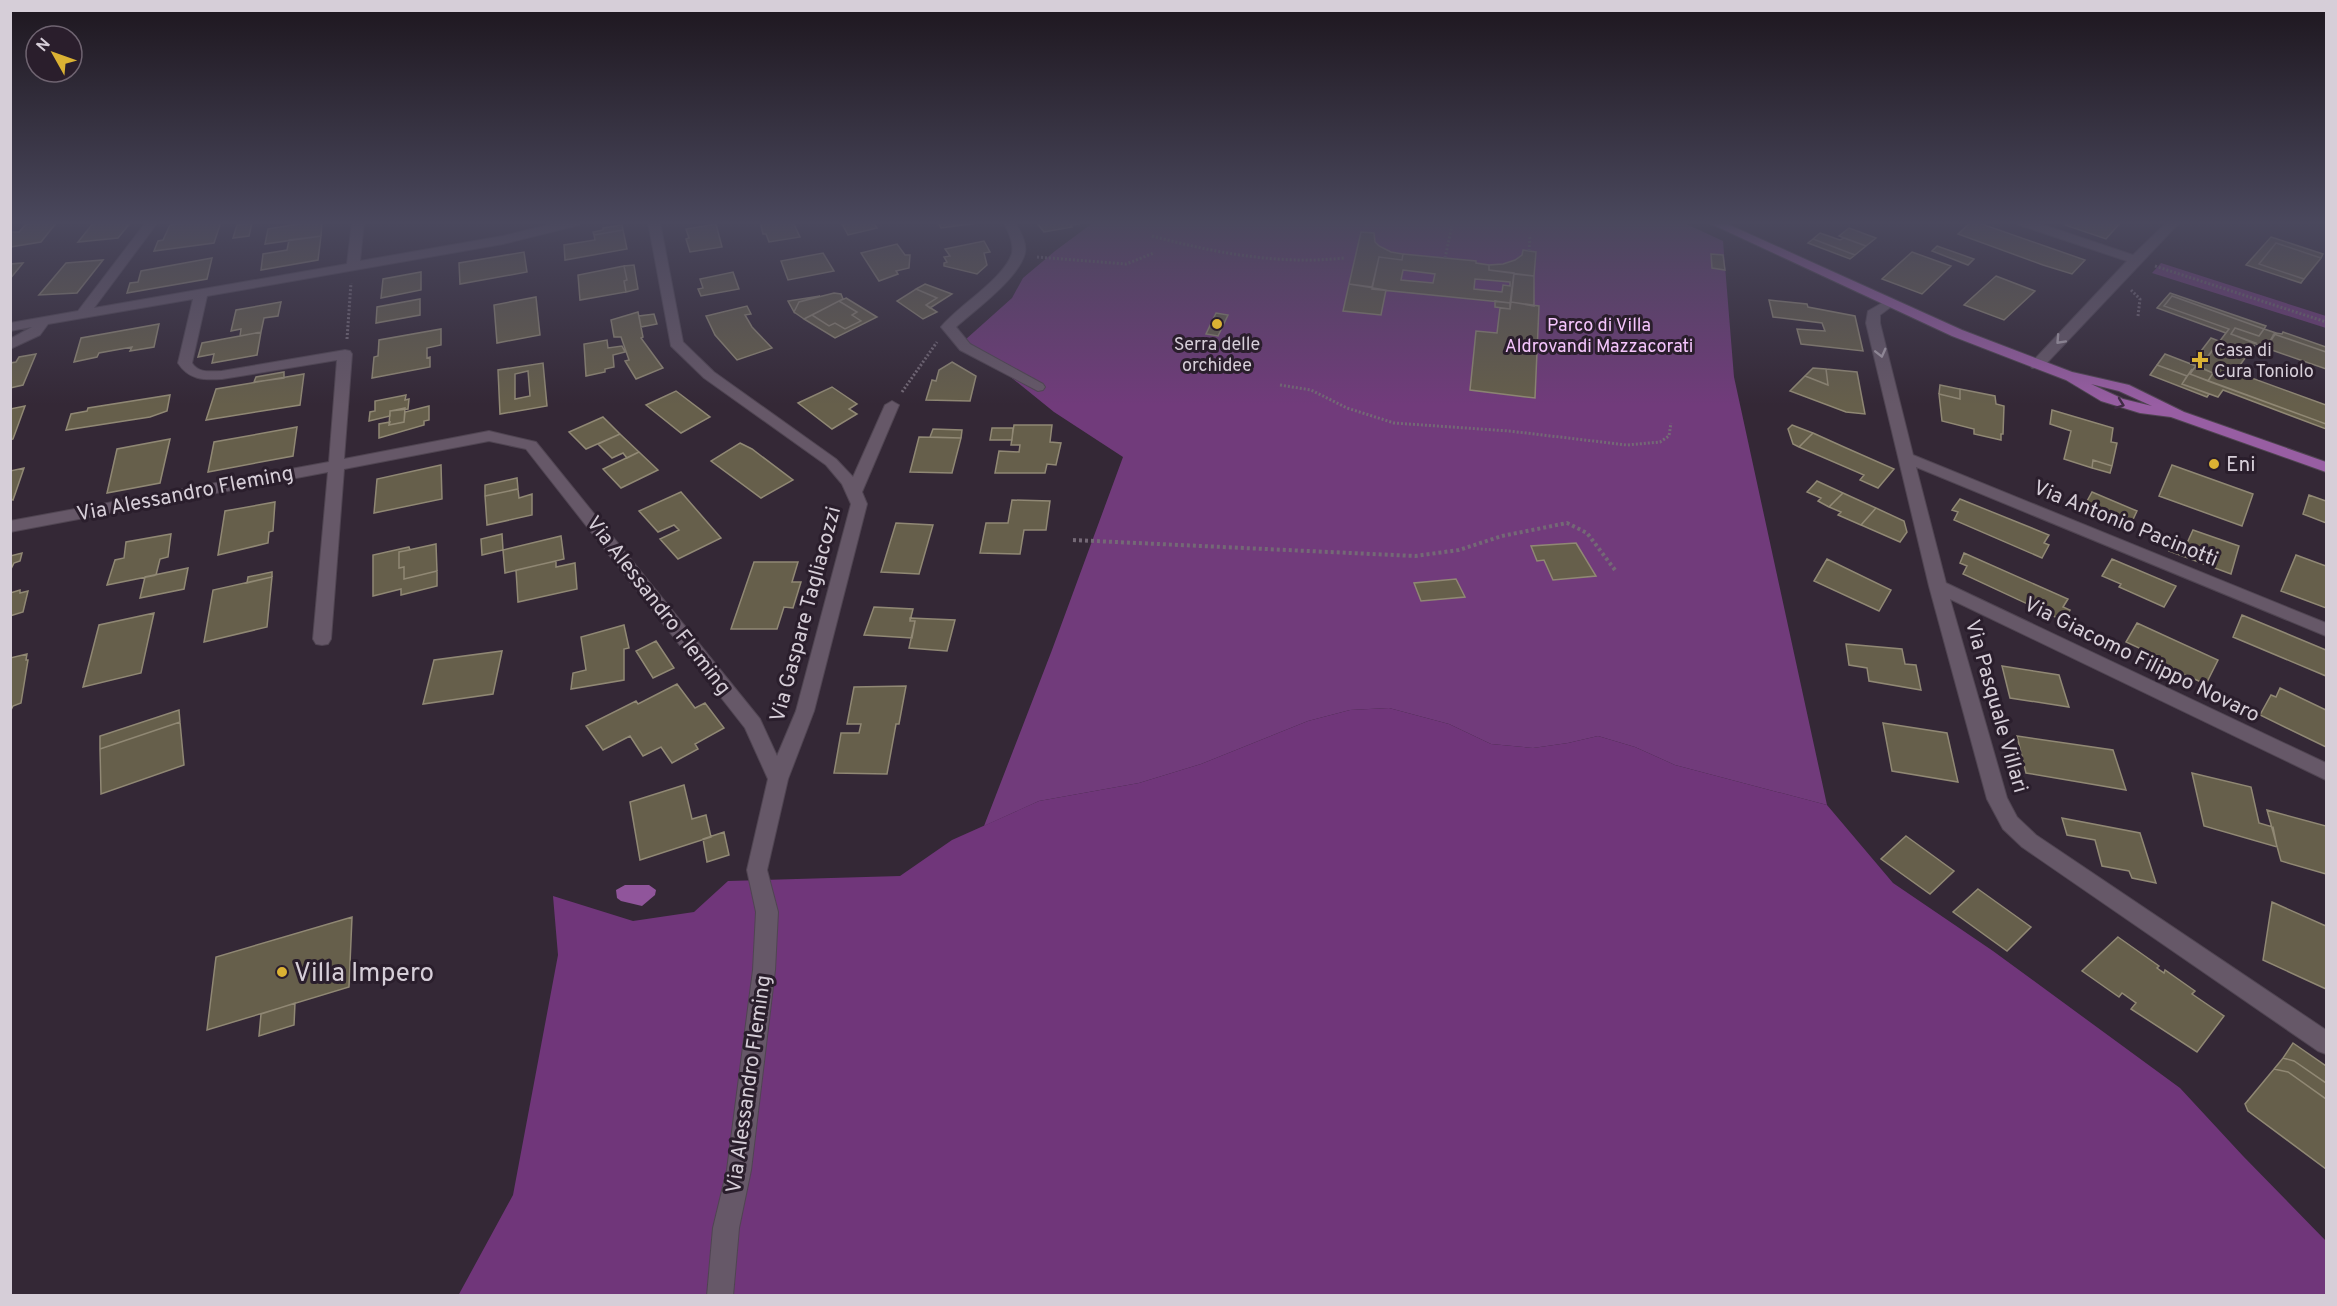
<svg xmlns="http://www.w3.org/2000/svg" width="2337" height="1306" font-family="Overpass,sans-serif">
  <rect width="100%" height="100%" fill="#342836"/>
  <!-- green -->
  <path fill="#713b7b" d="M1094,222H1682L1723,241L1734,377L1827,805L1675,765L1635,747L1598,736L1568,743L1533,748L1491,744L1449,724L1389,708L1350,710L1308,721L1201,764L1139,783L1039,801L984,826L1052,650L1123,457L1054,412L965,340L1012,298L1023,278L1055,251Z
    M2161,263L2326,316V328L2152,273Z"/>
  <!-- forest -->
  <path fill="#70367a" d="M1389,708L1449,724L1491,744L1533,748L1568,743L1598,736L1635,747L1675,765L1827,805L1893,883L1993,951L2180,1088L2243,1156L2326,1241V1296H458L513,1195L558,955L553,896L633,921L694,912L728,881L900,876L952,840L1039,801L1139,783L1201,764L1308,721L1350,710Z"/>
  <!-- water -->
  <path fill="#90559b" d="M625,885H649L656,890L655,895L642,906L621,901L617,898L616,890Z"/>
  <!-- building -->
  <path fill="#665f4b" stroke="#908874" stroke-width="1.5" fill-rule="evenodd" d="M57,222L41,242L10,247V232H19L26,224Z
    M94,222H131L118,238L78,242Z
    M194,222H221L214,243L154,251L158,241L163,240L170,225Z
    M311,222H322L321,236L265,244L268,229Z
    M760,222H793L800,237L769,242L766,234H763Z
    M841,222H873L877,228L848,235Z
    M938,222H977V223L941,228Z
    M1036,222H1077L1079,224L1071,225L1072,227L1044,232Z
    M1971,222H1976L2085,260L2072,274L2043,265L1958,234Z
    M2068,222H2121L2106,239L2065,225Z
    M252,223L249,236L233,238L237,225Z
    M716,224L722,247L690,252L686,239L689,238L686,229Z
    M622,225L623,230L594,235L593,232L603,230V228Z
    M1849,228L1876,238L1866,246L1839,236Z
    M623,230L627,249L565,260L564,245L595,240L594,235Z
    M1361,232L1374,233L1375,242L1379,246L1391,252L1403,254L1402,260L1379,257L1372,287L1349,284Z
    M1820,233L1840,240L1844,238L1866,246L1855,255L1813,239Z
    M321,236L318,260L261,270L263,254L287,250L289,240Z
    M2271,237L2323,254L2321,258L2276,243L2259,264L2304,279L2301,283L2246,265Z
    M1813,239L1855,255L1850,259L1808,243Z
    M984,241L990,252L984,253L987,265L977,274L944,266V263L947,262L944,257L950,256L945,249Z
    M2276,243L2321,258L2304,279L2259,264Z
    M897,244L905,255H910L909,268L896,271L898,274L879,281L861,253Z
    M1937,246L1974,259L1968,265L1932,251Z
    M1523,250L1536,252L1534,276L1489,270V265L1503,264L1515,260L1522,255Z
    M524,252L527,272L460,284L459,263Z
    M1912,252L1951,266L1922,294L1882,279Z
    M823,253L834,271L788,280L781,261Z
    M1403,254L1476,261V263L1489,265V270L1514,273L1510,303L1372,289L1379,257L1402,260ZM1403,270L1435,274L1433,283L1401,280ZM1475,279L1510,282V286L1503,285L1502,292L1474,289Z
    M1711,254L1723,255L1725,270L1712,268Z
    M212,258L207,279L127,293L130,283L138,282L141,271Z
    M103,260L77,293L39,295L66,263Z
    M23,263L10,279V264Z
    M634,265L638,289L626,292L624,281L627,280L624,266Z
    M624,266L627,280L624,281L626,292L580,300L578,275Z
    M421,272V290L381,298L383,279Z
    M733,272L739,289L701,296L698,289L703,288L700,279Z
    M1514,274L1534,276V306L1511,302Z
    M1996,276L2035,291L2004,320L1964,305Z
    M925,284L952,294L930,308L926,305L937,298L916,289Z
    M1349,284L1386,290L1381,315L1343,311Z
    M916,289L937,298L926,305L937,312L923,319L897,301Z
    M834,293L841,294L843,299L804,319L794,312L799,302Z
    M2170,293L2266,326L2264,329L2172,296L2164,306L2229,329L2226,333L2157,308Z
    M820,296L799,302L794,312L788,301Z
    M2172,296L2264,329L2259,336L2235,328L2231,334L2256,343L2235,372L2326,405V424L2208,381L2213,373L2200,367L2229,329L2164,306Z
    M536,297L540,335L497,343L494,305Z
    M846,298L877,317L835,338L804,319L812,315L829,326L835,323L845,329L861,321L852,315L857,312L839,301Z
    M420,299V315L376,323L377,307Z
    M1769,300L1807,304L1808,307L1855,316L1863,351L1801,344L1797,329L1825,331L1822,323L1773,317Z
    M839,301L857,312L852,315L861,321L845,329L835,323L829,326L812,315Z
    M1495,301L1510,303V309L1495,307Z
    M281,302L278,316L264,318L261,332L240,336L241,329L231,331L236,310Z
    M1511,302L1539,306L1535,398L1470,390L1476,331L1497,333L1500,308L1510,309Z
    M747,306L751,314L745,315L752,327L772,348L737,360L715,335L706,316Z
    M638,312L643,337L641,338L663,368L636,379L625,361L629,360L621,337H614L611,320Z
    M1216,313L1228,315L1218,336L1206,334Z
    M654,314L657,324L641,327L639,316Z
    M159,324L154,347L130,351L132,347L99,353L97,357L74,362L81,338Z
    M2235,328L2259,336L2264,329L2276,333L2266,348L2231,334Z
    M441,329V345L427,348V358L430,357V367L372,378L374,357L378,356L379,340Z
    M261,332L257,355L212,363L214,354L198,357L202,343Z
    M2283,332L2326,347V352L2274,334L2276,333L2282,334Z
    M2274,334L2326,352V369L2266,348Z
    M2211,338L2219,341L2200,367L2191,364Z
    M607,340L608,348L622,346L625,352L613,355L614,367L605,369V372L586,376L584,344Z
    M36,354L23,385L10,388V363L16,362L19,357Z
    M2165,354L2191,364L2196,366L2187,376L2157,365Z
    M952,362L976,376L970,401L926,400L932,380L936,381L939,370Z
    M543,363L547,406L500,414L498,370ZM528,371L530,396L515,399V374Z
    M2157,365L2187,376L2182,384L2209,394L2207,397L2150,375Z
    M2196,366L2213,373L2208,381L2190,374Z
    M1813,368L1826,369L1828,385L1805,376Z
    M1826,369L1857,372L1865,414L1846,412L1790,391L1805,376L1828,385Z
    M2192,369L2190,374L2326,424V429L2223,390L2218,397L2182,384Z
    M284,372V378L254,382L256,377Z
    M304,374L300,405L206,420L216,389Z
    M1940,385L1960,389V399L1939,394Z
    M832,387L857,404L849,409L857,414L832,429L798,403Z
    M1960,389L1995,396L1996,404L2004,406L2003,434H2001V440L1974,434V429L1942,421L1939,394L1960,399Z
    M676,391L710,417L681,433L646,405Z
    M170,395L167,411L150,417L66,430L71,414L87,411L88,408Z
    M406,395L405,400L409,399L408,409L390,411V416L369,421L370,412L375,411V401Z
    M25,406L13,439L10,440V409Z
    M429,406V420L424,421V425L379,438V424L390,422L389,425L404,422L405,412Z
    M405,408L404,422L389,425L390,411Z
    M2052,410L2113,428L2111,442L2117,443L2112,466L2093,460L2092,468L2064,459L2071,431L2050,424Z
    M603,417L620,434L586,449L569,432Z
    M1014,425H1052L1050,442L1061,443L1056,465L1047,464L1045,473H995L999,451L1019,452L1020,445H1011Z
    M1792,425L1813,433L1799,447L1793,444L1788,429Z
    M297,427L293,456L208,472L214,442Z
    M992,428H1013L1012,440H990Z
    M933,429L962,430L961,438L930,437Z
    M1813,433L1844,447L1894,469L1878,488L1860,480L1864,475L1799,447Z
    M620,434L639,452L627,458L623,453L612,458L598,444Z
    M919,437L961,438L952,473L910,472Z
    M170,439L160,483L107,493L117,449Z
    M740,443L752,449L793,480L761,498L711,461Z
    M639,452L658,470L621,488L603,469Z
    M2093,460L2112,466L2110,473L2092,468Z
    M441,465L442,499L374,513L377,479Z
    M2172,465L2253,494L2242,526L2159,496Z
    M24,468L13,500L10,499V471Z
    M517,478L518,489L485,496V485Z
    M1817,481L1843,493L1829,507L1818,501L1821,498L1807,492Z
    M518,489L519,498L532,494V515L487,525L485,496Z
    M681,492L721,538L678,559L660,539L679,530L674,525L658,532L639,511Z
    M2092,492L2137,511L2129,528L2091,513L2095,506L2086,503Z
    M1843,493L1876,508L1861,525L1838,515L1841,512L1829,507Z
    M2309,495L2326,501V523L2303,514Z
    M1960,499L2049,535L2044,543L2049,545L2042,558L1954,520L1958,512L1952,510Z
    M1012,500L1050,501L1046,530H1024L1020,554L980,553L986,523H1008Z
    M275,502L273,531L269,532L268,543L218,555L225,511Z
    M1876,508L1904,521L1907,532L1900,542L1861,525Z
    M896,523L933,525L919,574L881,572Z
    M2193,530L2239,546L2231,574L2169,551L2173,538L2187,543Z
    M171,534L168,557L160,559L156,575L107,585L115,560L124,558L126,542Z
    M502,534L503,550L482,555L481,539Z
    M561,536L564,559L505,573L503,550Z
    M1576,543L1596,576L1553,580L1544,560L1537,561L1531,546Z
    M436,544L437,571L404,579V567L399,568V552Z
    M409,547L410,550L399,552V568L404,567V579L437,571V586L401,595V589L373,596V555Z
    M22,553L20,561L14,563L10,571V556Z
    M1964,553L2068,599L2063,607L2070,610L2064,621L1963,574L1967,566L1960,563Z
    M2296,555L2326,566V608L2281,591Z
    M1827,559L1891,590L1879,611L1814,581Z
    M2112,559L2176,586L2164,607L2119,587L2121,584L2102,576Z
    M556,561V567L575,563L577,589L518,602L516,570Z
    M754,562H798L792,582H801L793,608L784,607L777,629H731Z
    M188,568L184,589L140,598L145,577Z
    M272,572V577L247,583L248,577Z
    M272,577L267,627L204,642L213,590Z
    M1456,579L1465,597L1421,601L1414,583Z
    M20,590V593L28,591L23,612L10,616V593Z
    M874,607L913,609L910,621H915L912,638L864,635Z
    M154,613L141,673L83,687L99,625Z
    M2242,615L2326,650V676L2233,637Z
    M910,618L955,620L947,651L909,648L915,621H910Z
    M2137,623L2218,660L2206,684L2149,660L2152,654L2126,642Z
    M624,625L629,648L624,649V680L571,689L573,673L586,670L581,637Z
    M656,641L674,668L653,678L636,651Z
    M1846,644L1902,649L1905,664L1916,665L1921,690L1869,681L1867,668L1849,665Z
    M502,651L493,694L423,704L434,660Z
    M27,654L26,660H28L21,703L13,706L10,712V658Z
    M2002,666L2059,675L2069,707L2010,698Z
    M677,684L695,708L705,703L724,728L695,744L698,749L672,763L661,747L643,756L630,736L603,750L586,726L636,701L638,704Z
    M906,686L899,724H896L887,774L834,773L841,733H859L861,724H847L854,687Z
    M2280,688L2326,710V747L2260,715L2271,695L2276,697Z
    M179,710L180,722L100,749V736Z
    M180,722L184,765L101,794L100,749Z
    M1883,723L1947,733L1958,782L1892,771Z
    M2017,736L2113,750L2126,790L2026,773Z
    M2192,773L2251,787L2259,823L2273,827L2277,847L2204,826Z
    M684,785L692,819L706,815L711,837L640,860L630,802Z
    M2267,810L2326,826V874L2281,861Z
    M2062,818L2140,833L2156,883L2132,878L2129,871L2102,866L2095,840L2067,835Z
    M724,832L729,855L707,862L703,839Z
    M1906,836L1954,871L1930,894L1881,859Z
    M1978,889L2031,927L2007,951L1953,912Z
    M2272,902L2326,926V989L2263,960Z
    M352,917L349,987L207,1030L216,957Z
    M2118,937L2159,966L2157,968L2164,973L2165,970L2195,991L2192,994L2224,1016L2197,1052L2131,1009L2136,1003L2122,993L2119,997L2082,971Z
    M295,1003L294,1025L259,1036L261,1014Z
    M2293,1043L2326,1066V1083L2294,1061L2283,1058Z
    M2283,1058L2294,1061L2326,1083V1099L2288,1072L2274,1069Z
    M2274,1069L2288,1072L2326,1099V1169L2248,1111L2245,1104Z"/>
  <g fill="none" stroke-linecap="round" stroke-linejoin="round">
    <!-- minor casing -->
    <g stroke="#504552" stroke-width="2">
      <path id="minor" d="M146,222H158L94,308L347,264L352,222H364L360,261L503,236L560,222H581L579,225L503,244L207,296L192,363C199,374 211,371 222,371L345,350L350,351L352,354L344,459L489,431L536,442L760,719L777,756L796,711L851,504L842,484L826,465L704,378L671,346L648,222H660L683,342L714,372L836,459L853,477L885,405L892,401L899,405L862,492L867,504L814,711L788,779L767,870L778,912L775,970L751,1170L739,1228L733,1296H707L713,1228L727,1170L753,970L756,912L747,870L768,779L745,728L526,449L489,441L344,469L331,639L328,644L322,645L316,644L313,639L328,472L10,532V521L329,462L337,360L222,379C203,380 189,380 178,363L193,299L48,324L40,335L10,349V339L32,327L10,331V323L78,311Z
        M1003,222H1015C1020,231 1027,242 1025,253C1019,278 975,310 956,327L970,344L1043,384L1045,387L1043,390L1038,391L960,350L941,327C958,306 1005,278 1012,253C1014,242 1008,231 1003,222Z
        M2017,222H2035L2133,255L2167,222H2180L2042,368H2032L2030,365L2032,362L2127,261L2019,225Z
        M1889,299L1896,303L1880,315V323L1913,455L2326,623V636L1916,467L1946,583L2326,763V780L1950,599L2007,798L2017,817L2036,835L2326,1030V1054L2318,1051L2022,847L2003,829L1987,799L1929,586L1866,323L1868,311Z"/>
    </g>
    <!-- major casing -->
    <g stroke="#504552" stroke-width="2">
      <path id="major" d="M1707,222H1723L1962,330L2072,372L2129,385L2184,412L2326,462V472L2171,417L2140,413L2101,401L2066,380L1952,336ZM2091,384L2119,391L2152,406L2123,399Z"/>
    </g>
    <!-- path-far1 -->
    <path stroke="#746976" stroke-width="3" stroke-dasharray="2 2" stroke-linecap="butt" d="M1366,226L1368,222
      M1152,236C1216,253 1278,265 1344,258
      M1529,251L1530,235
      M1037,257L1126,264L1154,253
      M1445,258L1452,226
      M2155,266L2326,322
      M2131,290L2140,299L2138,316
      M347,339L351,283
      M1280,385L1311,390L1347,408L1394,423L1509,431L1627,445L1660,442L1669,436L1671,423
      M902,392L937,342"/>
    <!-- path -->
    <path stroke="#746976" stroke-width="4" stroke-dasharray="3 3" stroke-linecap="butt" d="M1073,540L1415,556L1459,550L1502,536L1567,523L1587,533L1615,570"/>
    <!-- minor -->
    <use href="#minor" fill="#665868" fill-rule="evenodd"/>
    <!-- major -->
    <use href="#major" fill="#985ea3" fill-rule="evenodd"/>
  </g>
  <!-- one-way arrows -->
  <defs><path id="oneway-chevron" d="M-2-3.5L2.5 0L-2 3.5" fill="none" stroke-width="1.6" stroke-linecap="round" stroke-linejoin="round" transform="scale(1.5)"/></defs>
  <g stroke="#a99fab">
    <use href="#oneway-chevron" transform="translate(2060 340) rotate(133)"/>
    <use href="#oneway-chevron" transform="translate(1881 353) rotate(76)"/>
  </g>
  <use stroke="#402b44" href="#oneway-chevron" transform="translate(2120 404) rotate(20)"/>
  <!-- sky -->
  <linearGradient id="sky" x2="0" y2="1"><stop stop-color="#1d161e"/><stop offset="0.55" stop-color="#4a485d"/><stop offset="1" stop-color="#4a485d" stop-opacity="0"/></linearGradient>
  <rect width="2337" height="405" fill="url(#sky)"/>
  <!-- markers -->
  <g fill="#dbb233" stroke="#2a1e2c" stroke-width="2">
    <circle cx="1217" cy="324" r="6"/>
    <path d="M2197 351h6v6h6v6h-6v6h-6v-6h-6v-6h6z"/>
    <circle cx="2214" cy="464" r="6"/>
    <circle cx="282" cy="972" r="6"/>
  </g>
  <g text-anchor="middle" stroke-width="6" stroke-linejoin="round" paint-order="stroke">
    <!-- far-park labels -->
    <g font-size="18" fill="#f5c5fd" stroke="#2a1e2c">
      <text x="1599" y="331">Parco di Villa<tspan x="1599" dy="21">Aldrovandi Mazzacorati</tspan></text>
    </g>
    <!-- far-poi labels -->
    <g font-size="18" fill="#d6ced8" stroke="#2a1e2c">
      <text x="1217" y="350">Serra delle<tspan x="1217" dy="21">orchidee</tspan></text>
      <text x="2214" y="356" text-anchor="start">Casa di<tspan x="2214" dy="21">Cura Toniolo</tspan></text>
    </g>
    <!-- poi labels -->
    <g font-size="21" fill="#d6ced8" stroke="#2a1e2c" text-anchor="start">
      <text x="2226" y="471">Eni</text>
    </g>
    <!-- street labels -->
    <g font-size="21" fill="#d6ced8" stroke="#2a1e2c">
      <text transform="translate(185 493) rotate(-11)" y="7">Via Alessandro Fleming</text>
      <text transform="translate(2126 523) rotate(22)" y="7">Via Antonio Pacinotti</text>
      <text transform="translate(659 605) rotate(52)" y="7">Via Alessandro Fleming</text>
      <text transform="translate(805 614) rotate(-75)" y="7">Via Gaspare Tagliacozzi</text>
      <text transform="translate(2142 659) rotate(26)" y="7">Via Giacomo Filippo Novaro</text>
      <text transform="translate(1997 706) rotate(74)" y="7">Via Pasquale Villari</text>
      <text transform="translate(748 1084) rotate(-82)" y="7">Via Alessandro Fleming</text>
    </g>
    <!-- near-poi labels -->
    <g font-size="26" fill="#d6ced8" stroke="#2a1e2c" text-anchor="start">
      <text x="294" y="981">Villa Impero</text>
    </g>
  </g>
  <!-- border -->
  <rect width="2337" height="1306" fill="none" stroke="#d6ced8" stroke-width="24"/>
  <!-- north arrow -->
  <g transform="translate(54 54) rotate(310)"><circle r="28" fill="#2a1e2c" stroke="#6f6471" stroke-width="1.5"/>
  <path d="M0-4.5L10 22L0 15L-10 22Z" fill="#dbb233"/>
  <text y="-9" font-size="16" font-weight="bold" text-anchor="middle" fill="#d6ced8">N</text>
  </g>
</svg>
